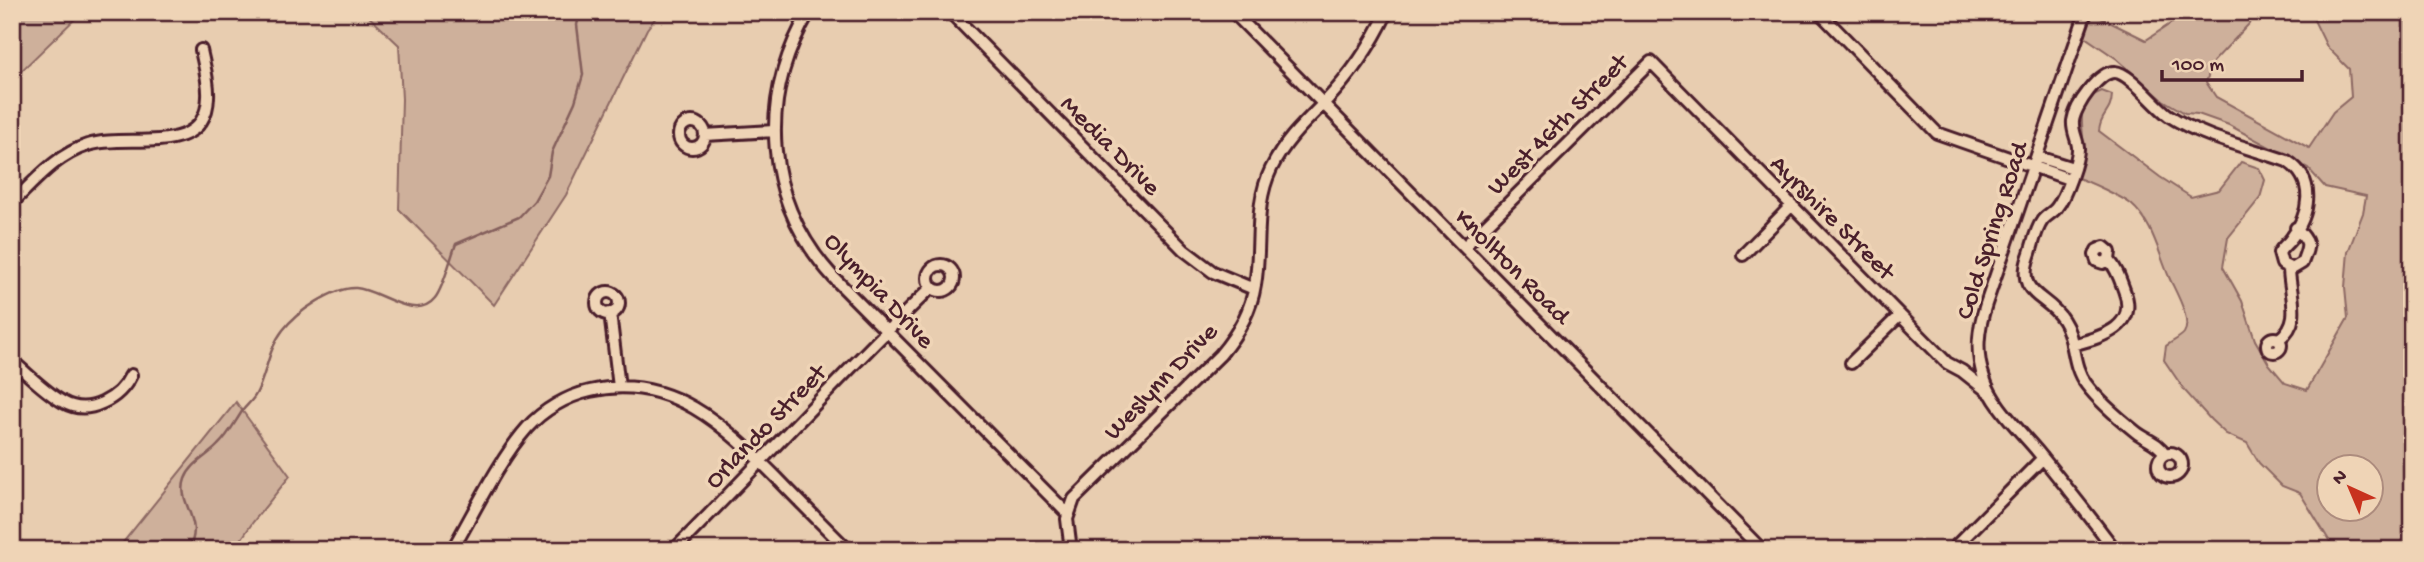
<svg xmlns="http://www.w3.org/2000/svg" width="2424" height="562" font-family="'Gochi Hand',sans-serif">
  <rect width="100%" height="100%" fill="#e8cdb0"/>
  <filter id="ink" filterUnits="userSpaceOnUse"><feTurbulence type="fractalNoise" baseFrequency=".0143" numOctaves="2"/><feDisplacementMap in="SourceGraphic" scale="14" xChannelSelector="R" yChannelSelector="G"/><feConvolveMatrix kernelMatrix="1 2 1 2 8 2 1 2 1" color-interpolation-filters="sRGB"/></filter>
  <g filter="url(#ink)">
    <!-- green -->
    <path fill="#ceb09b" stroke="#8c6863" stroke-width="2" fill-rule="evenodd" d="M12,12H82L12,80Z
      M364,12H660L647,29L566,195L494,305L399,209L402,99L399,45Z
      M2188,12H2254L2249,24L2213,62L2206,82L2216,97L2309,148L2333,112L2351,97L2349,69L2327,47L2314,20L2305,12H2412V550H2335L2300,493L2282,486L2259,463L2247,443L2226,434L2211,420L2185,391L2164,360L2166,346C2171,342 2180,338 2184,333C2193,320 2174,289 2169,277C2158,252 2153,223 2131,204C2122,197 2088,181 2077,178C2079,167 2083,155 2083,144C2084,122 2073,102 2102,91L2112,95C2111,115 2101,112 2099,131L2160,177L2191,197L2219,190L2241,162L2259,168L2265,180L2260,198L2228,238L2223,267L2242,301L2255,340L2269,364L2285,383L2307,390L2348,318L2345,287L2348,252L2363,213L2366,196L2325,187L2308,168L2229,125L2198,114L2185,113L2163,100L2117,59L2085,37L2093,14L2146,40ZM2330,468H2372V510H2330Z
      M236,402L290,476L253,522L234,550H117Z"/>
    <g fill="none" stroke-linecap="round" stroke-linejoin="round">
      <!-- stream -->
      <path stroke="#845e5b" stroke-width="2.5" d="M188,550C206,520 176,504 185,479C191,463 207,457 218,445C228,436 235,422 243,410C247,405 253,400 256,394C267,373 268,349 283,330C297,312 333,287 356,288C379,289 415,323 435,298C444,287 450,259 456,244L519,217L534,201L548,176L552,152L575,102L583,75L577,25L580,12"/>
      <!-- minor casing -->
      <g stroke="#4a1f2b" stroke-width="16">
        <path id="minor" d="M809,12C757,100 764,201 834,278L1068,514
          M950,12L1184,250L1213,272L1254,289
          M1233,12L1762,550
          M1819,12L1937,133L2069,179
          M2086,12L1986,304C1978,329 1975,353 1984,378C1993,406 2019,429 2038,452C2064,484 2090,516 2115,550
          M679 135a13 13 0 1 1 26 0a13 13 0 1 1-26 0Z
          M705,135L774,131
          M2038,157L2073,168
          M12,203C35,181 56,155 88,145C126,132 206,160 208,97C209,82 204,65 201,50
          M1464,247L1651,62L1947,363L1962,371L1991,394
          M1743,255L1792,205
          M928 278a13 13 0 1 1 26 0a13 13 0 1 1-26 0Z
          M597 303a11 11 0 1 1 22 0a11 11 0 1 1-22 0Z
          M610,313L619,387
          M2267 345a7 7 0 1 1 14 0a7 7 0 1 1-14 0Z
          M2279,339C2304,321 2289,294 2289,268
          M2072,345C2101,337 2139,328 2124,290C2120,279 2117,269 2109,260L2110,252L2104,247L2097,250L2095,255L2097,261L2103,263L2109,260
          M12,361C28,374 45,392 63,402C89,417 120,398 131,375
          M1851,363L1900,315
          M2158 465a12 12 0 1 1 24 0a12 12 0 1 1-24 0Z
          M2165,454C2158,442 2146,440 2136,432C2121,420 2097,399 2086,384C2071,365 2076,339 2063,320C2047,294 2015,296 2029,256C2033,245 2035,231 2042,221C2046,215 2053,213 2057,207C2065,197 2079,159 2078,147C2077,138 2072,131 2073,121C2075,106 2099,71 2115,72C2130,73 2154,105 2168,115C2203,138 2248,147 2287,161C2317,180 2310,215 2290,240C2286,245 2282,247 2279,253L2282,264L2292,269L2302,263C2309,244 2311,243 2296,228
          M452,550C475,511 498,461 527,428C543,410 567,396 590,391C670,372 725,426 777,478C800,502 824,526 848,550
          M674,550C761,463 843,372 932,287
          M1071,550L1067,519L1074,499L1220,355C1237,335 1251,311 1255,285C1262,246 1253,206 1271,169C1284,142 1303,124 1324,103C1350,76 1371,46 1387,12
          M1952,550L2043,458"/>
      </g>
      <!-- minor -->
      <use href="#minor" stroke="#efd4b6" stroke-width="10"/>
    </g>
  </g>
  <g text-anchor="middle" stroke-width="7" stroke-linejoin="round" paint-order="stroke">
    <!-- street labels -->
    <g font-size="26" fill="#4a1f2b" stroke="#efd4b6">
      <text transform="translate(1556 123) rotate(-45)" y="9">West 46th Street</text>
      <text transform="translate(1112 144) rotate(45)" y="9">Media Drive</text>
      <text transform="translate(1834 216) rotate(45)" y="9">Ayrshire Street</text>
      <text transform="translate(1990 230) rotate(-72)" y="9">Cold Spring Road</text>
      <text transform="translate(1514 265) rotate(45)" y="9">Knollton Road</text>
      <text transform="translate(881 289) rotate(47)" y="9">Olympia Drive</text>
      <text transform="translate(1159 380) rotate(-46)" y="9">Weslynn Drive</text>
      <text transform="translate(764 425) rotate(-46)" y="9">Orlando Street</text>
    </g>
  </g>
  <!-- margin -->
  <rect width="2424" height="562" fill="none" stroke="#efd4b6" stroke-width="42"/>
  <rect x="21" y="21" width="2382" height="520" fill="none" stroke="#4a1f2b" stroke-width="2.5" filter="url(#ink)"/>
  <!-- north arrow -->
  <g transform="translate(2350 488) rotate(316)"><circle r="33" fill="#efd4b6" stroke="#ad8c7e" stroke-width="2"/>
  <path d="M0-5L12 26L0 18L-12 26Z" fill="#c8321e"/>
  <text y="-10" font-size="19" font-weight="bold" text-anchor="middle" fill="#4a1f2b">N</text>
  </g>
  <!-- scale -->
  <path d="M2162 70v10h140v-10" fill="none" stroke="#4a1f2b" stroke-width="3.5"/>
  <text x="2172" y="70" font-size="21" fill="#4a1f2b" stroke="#efd4b6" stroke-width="5" paint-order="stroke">100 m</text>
</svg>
